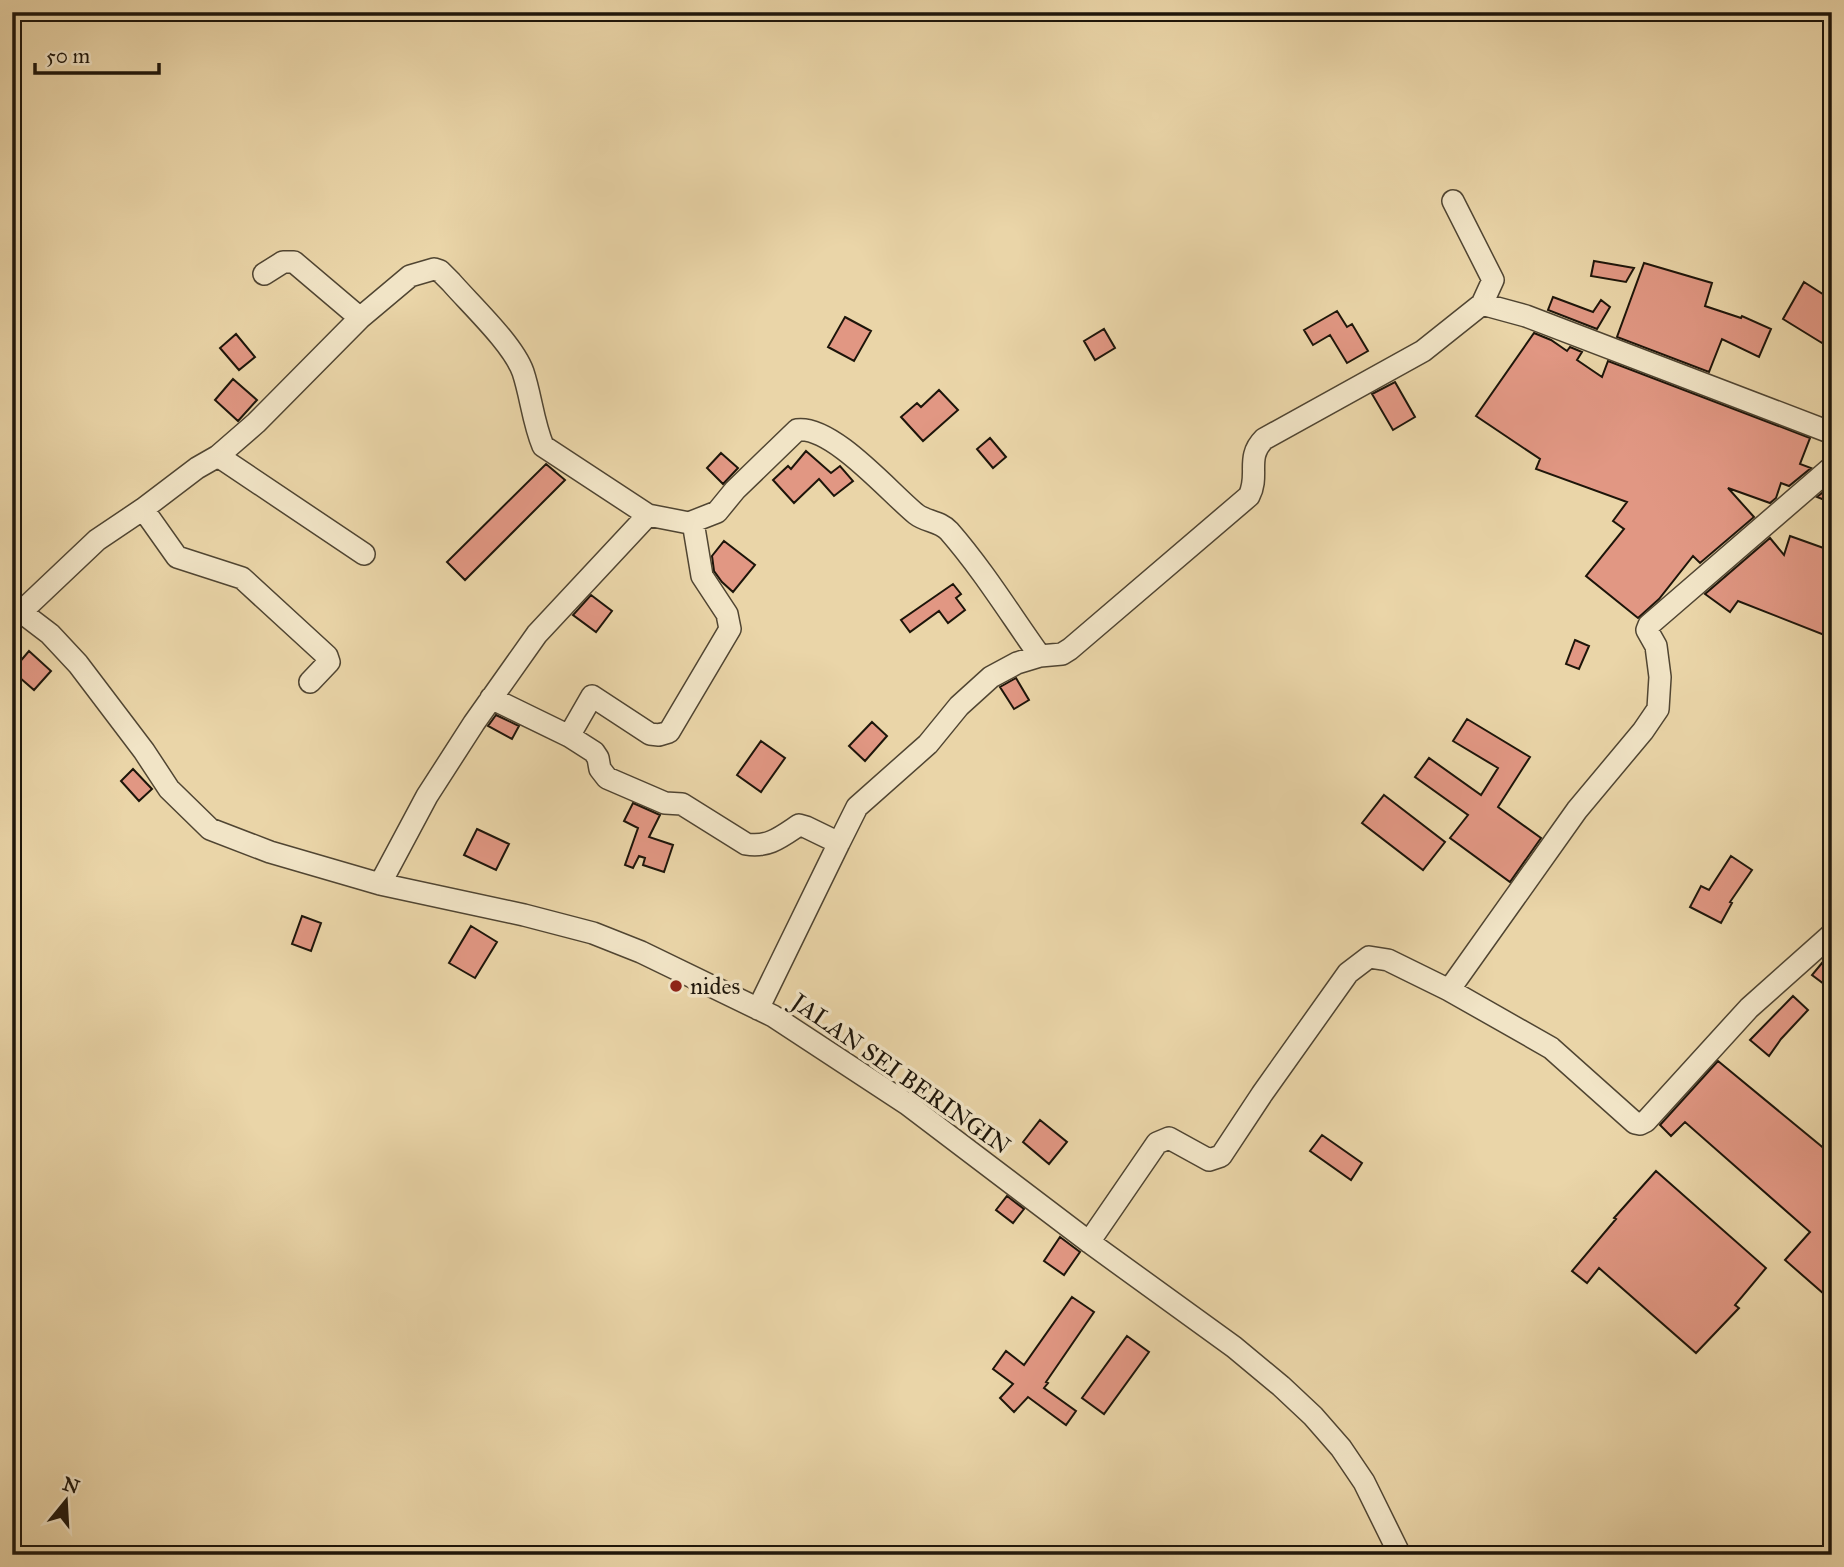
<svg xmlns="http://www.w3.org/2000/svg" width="1844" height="1567" font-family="'IM FELL Great Primer',serif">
  <rect width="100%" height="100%" fill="#ead5a8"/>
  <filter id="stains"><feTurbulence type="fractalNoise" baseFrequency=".00286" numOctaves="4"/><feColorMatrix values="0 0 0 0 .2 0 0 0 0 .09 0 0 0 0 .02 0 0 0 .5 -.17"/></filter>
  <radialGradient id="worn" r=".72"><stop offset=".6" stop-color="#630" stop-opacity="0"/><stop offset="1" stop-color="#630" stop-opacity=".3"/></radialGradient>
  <!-- building -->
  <path fill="#e19783" stroke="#1d150a" stroke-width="2" d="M1594,261L1634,268L1626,282L1591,276Z
    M1644,263L1712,283L1705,306L1741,318L1742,316L1771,329L1759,357L1722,339L1709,372L1617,337Z
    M1804,282L1832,300V328L1822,343L1783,319Z
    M1553,297L1593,312L1601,300L1610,307L1597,329L1548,310Z
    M1337,311L1347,327L1352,324L1368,351L1347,363L1330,335L1313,345L1304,330Z
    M845,317L871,331L854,361L828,347Z
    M1104,329L1115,348L1095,360L1084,341Z
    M1534,333L1551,340L1567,351L1570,347L1582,352L1577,360L1602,377L1608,361L1810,438L1800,464L1811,468L1789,486L1781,483L1776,498L1770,503L1728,488L1754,517L1700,563L1693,556L1659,599L1638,618L1586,576L1624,529L1613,521L1627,502L1536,469L1540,459L1476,416Z
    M236,334L255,357L239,370L220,348Z
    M233,379L257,400L238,421L215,400Z
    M1395,382L1415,417L1393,430L1372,394Z
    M939,390L958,410L923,441L901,417L917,403L921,407Z
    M990,438L1006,457L993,468L977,449Z
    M806,451L831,473L840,466L853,481L834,496L819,479L794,503L773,480L788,466L791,469Z
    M721,453L738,468L723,484L707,468Z
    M546,464L565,480L465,580L447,562Z
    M1832,485V503L1817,497Z
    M1790,536L1832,551V638L1738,601L1730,612L1705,594L1770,538L1784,555Z
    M724,541L755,565L733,592L722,582L714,571L712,556Z
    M953,584L961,594L956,598L965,610L948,623L939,611L910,632L901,620Z
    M591,595L612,611L596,632L573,615Z
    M1575,640L1589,646L1579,669L1566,664Z
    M29,651L51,671L34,690L12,671Z
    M1016,678L1029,700L1014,709L1000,687Z
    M496,715L519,726L512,739L488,726Z
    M1467,719L1530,757L1498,807L1541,838L1510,882L1450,838L1468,815L1415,777L1429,758L1481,795L1498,768L1453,741Z
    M872,722L887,736L865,761L849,746Z
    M761,741L785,758L761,792L737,775Z
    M133,769L152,789L139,801L121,781Z
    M1384,795L1445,842L1423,870L1362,823Z
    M633,803L660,815L649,837L673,845L664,872L643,865L645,858L639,856L633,868L625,865L638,828L624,821Z
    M477,829L509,844L496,870L464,855Z
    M1731,856L1752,870L1730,902L1732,903L1721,923L1690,907L1701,886L1709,890Z
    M302,916L321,923L311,951L292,944Z
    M471,926L497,942L475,978L449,963Z
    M1822,963L1832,971V990L1812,975Z
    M1793,996L1808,1010L1781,1039L1769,1056L1750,1040Z
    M1718,1061L1832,1155V1301L1785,1260L1810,1232L1685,1122L1671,1136L1660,1125Z
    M1040,1120L1067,1142L1049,1164L1023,1142Z
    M1322,1135L1362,1163L1351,1180L1310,1151Z
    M1656,1171L1766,1268L1735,1305L1739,1308L1696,1353L1599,1268L1587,1283L1572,1271L1616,1219L1614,1218Z
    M1007,1196L1024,1209L1013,1223L996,1210Z
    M1060,1237L1080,1252L1064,1275L1044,1261Z
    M1072,1297L1094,1312L1046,1382L1048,1383L1044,1388L1076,1411L1066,1425L1028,1397L1014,1412L1000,1398L1013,1384L993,1369L1006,1351L1024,1365Z
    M1127,1336L1149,1352L1104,1414L1082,1398Z"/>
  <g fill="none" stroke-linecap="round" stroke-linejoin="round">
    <!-- minor casing -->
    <g stroke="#504532" stroke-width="24">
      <path id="minor" d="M264,274L283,262H294L360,318
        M1482,304L1526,316L1832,433
        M218,456L364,554
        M143,509L177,557L242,578L327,656L329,662L310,682
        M12,605L50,634L78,664L144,751L169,789L210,829L270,852L380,884L524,915L593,933L641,952L773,1016L907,1104L1089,1242L1234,1347L1281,1386L1313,1416L1341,1448L1364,1482L1400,1555
        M22,611L97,540L143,509L197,468L218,456L256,423L360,318L410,276L434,269L440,271L451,282C471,305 513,344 523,372C531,396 533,422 543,446L648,515L689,523L717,512L735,490L797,430C832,425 889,492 916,514C926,522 940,521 949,531C983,570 1010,614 1040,656
        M491,698L569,736L594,752L598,758L600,769L607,778L665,803L682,804L746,844C768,848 781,837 799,825L806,827L839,843L857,807L928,744L959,706L991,677L1017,663L1040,656L1062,654L1070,649L1249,496C1260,475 1245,458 1264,439L1423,351L1482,304L1493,280L1453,201
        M569,736L592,696L650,734L659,735L669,732L730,629L727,614L702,576L693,522
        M380,884L427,796L474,723L537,634L648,515
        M1449,990L1577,810L1643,731L1658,709L1660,677L1656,646L1647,630L1649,625L1832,467
        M758,1009L839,843
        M1089,1242L1157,1143L1169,1138L1209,1160L1221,1156L1262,1094L1348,973L1369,957L1388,960L1449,990L1551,1048L1635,1123L1640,1124L1646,1121L1749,1008L1832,934"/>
    </g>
    <!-- minor -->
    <use href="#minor" stroke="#f1e4c6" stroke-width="21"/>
  </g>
  <!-- markers -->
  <circle fill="#8f2418" stroke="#f1e4c6" stroke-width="2.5" cx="676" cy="986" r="7"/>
  <g text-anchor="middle" stroke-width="7" stroke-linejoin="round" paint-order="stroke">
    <!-- poi labels -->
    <g font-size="24" fill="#1d150a" stroke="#f1e4c6" text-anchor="start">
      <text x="690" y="994">nides</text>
    </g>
    <!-- street labels -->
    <g font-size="24" fill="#1d150a" stroke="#f1e4c6">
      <text transform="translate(901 1074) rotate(35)" y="8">JALAN SEI BERINGIN</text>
    </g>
  </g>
  <!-- margin -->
  <rect width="1844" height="1567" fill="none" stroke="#ead5a8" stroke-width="42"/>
  <rect x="14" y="14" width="1816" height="1539" fill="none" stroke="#1d150a" stroke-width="3.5"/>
  <rect x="21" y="21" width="1802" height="1525" fill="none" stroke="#1d150a" stroke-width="2"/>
  <!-- north arrow -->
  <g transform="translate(66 1501) rotate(18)" stroke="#f1e4c6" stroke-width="5" paint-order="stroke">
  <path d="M0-5L12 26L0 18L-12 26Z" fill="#1d150a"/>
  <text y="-10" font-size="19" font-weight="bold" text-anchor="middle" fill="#1d150a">N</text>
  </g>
  <!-- scale -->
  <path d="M35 63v10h124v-10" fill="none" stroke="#1d150a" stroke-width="3.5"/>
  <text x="46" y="63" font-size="21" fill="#1d150a" stroke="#f1e4c6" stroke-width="5" paint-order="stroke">50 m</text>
  <rect width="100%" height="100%" filter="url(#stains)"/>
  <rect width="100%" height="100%" fill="url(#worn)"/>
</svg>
